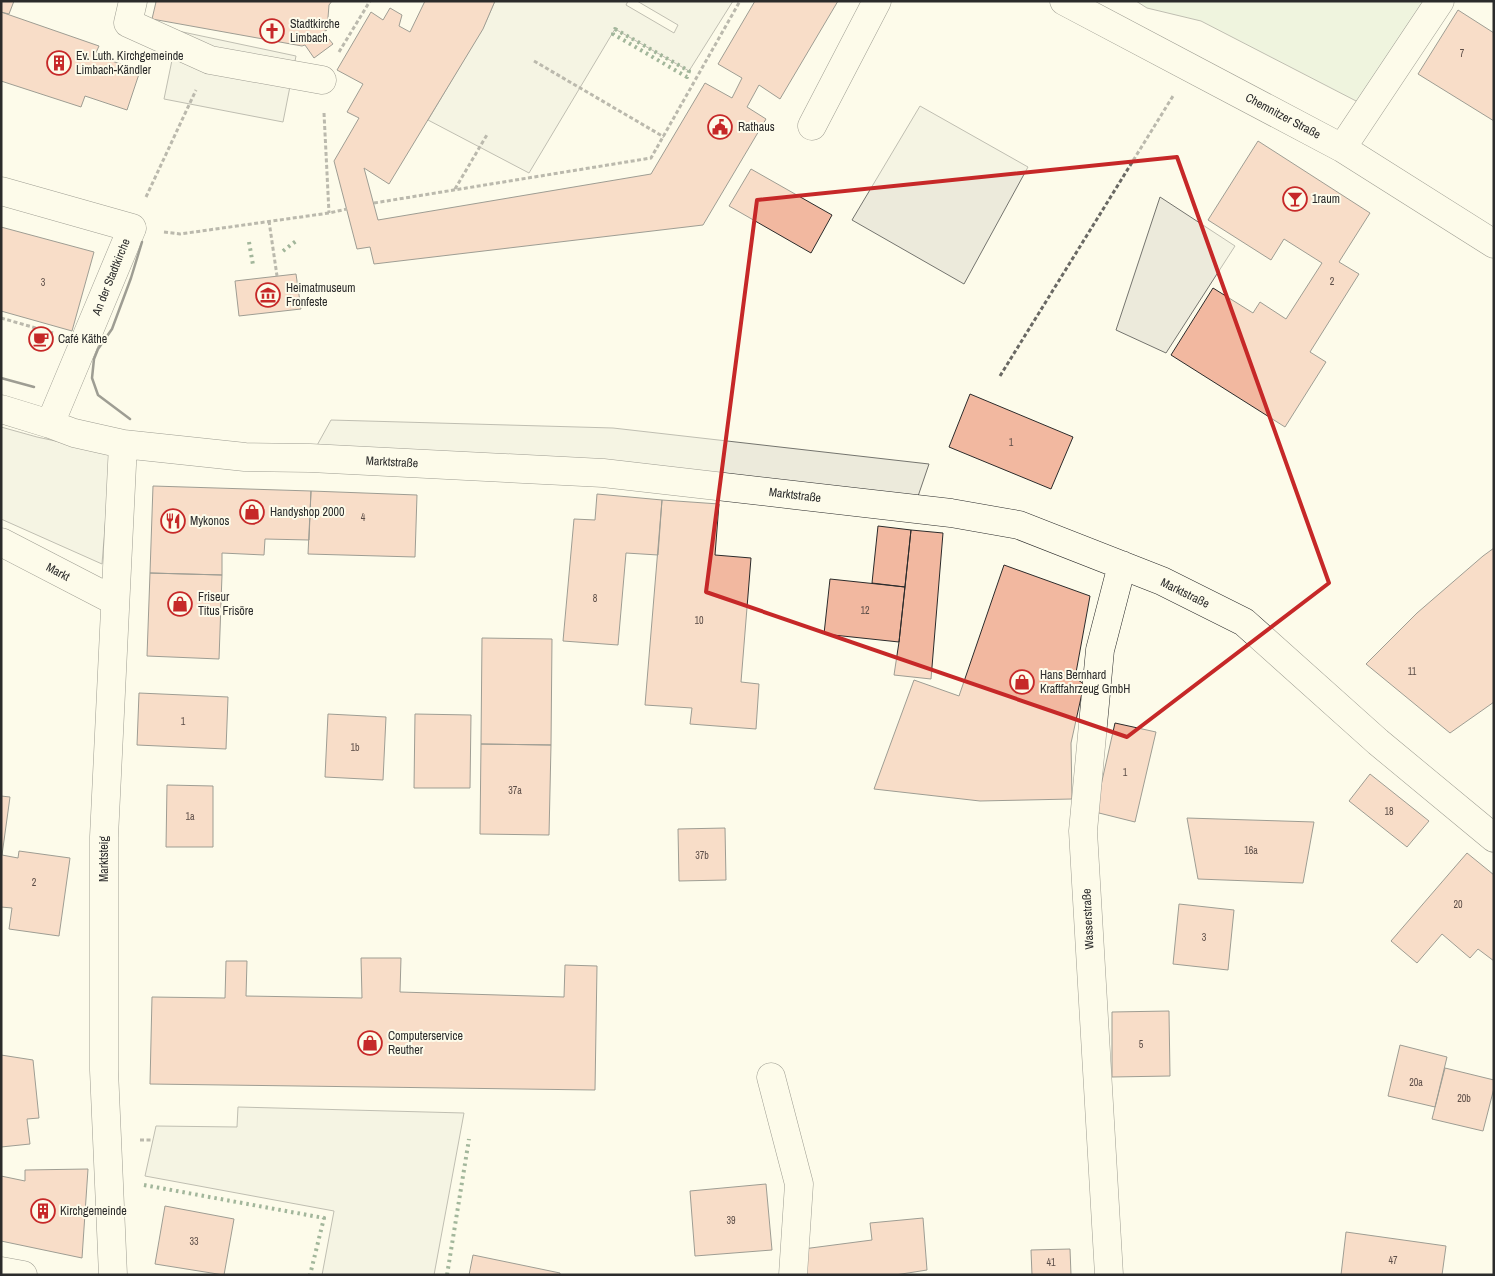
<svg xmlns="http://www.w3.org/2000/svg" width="1495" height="1276" font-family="'Archivo Narrow',sans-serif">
  <rect width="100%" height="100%" fill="#fdfbea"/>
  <!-- green -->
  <path fill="#deebd1" stroke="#74746e" d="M1136,1H1427L1360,103L1201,21L1147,8Z"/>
  <!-- parking -->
  <path fill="#eceadb" stroke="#74746e" d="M495,1H628L626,5L674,33L678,25L637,1H733L689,71L615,29L529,173L428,120L484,26Z
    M178,31L296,56L283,122L164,99Z
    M920,106L1028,167L964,284L852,220Z
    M1160,197L1235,246L1166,353L1116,330Z
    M331,420L613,428L929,464L914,508L310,458Z
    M1,427L37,437L111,453L102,564L1,519Z
    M238,1107L464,1113L434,1275H322L334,1211L145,1176L156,1126L237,1127Z"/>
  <!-- building -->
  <path fill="#f2b8a0" stroke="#2b2b2b" d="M1,1H14L9,14L1,12Z
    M153,1H332L329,5L327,30L323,32L333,44L314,58L305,45L302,46L152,19L156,2Z
    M425,1H495L483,29L389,184L364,168L378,220L651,174L705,83L732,98L742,78L718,64L755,1H838L780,99L759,85L747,107L766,119L703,225L374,264L370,247L357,249L334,161L359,118L347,112L363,84L337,70L371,12L383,20L390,8L402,15L399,26L410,32Z
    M1458,10L1494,33V121L1418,74Z
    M1,12L99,46L95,55L140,71L127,110L85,96L81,107L1,81Z
    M1258,141L1370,213L1339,262L1359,274L1310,352L1326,362L1285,427L1171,355L1213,288L1253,313L1260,302L1286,319L1322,263L1284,239L1271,260L1208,220Z
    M751,169L832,215L811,253L729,206Z
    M1,227L94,252L72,331L1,311Z
    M296,274L301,309L239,316L235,281Z
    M970,394L1073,437L1051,489L949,447Z
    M153,486L311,491L309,540L265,539L264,555L222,553V575L150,573Z
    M311,491L417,495L415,557L308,554Z
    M597,494L662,500L658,555L626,553L618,645L563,641L574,519L595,520Z
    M662,500L719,504L715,555L751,558L741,682L759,684L756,729L690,724L692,708L645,705Z
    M878,526L911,530L905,587L872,583Z
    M911,530L943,533L931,679L894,675L899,642Z
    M1494,548V702L1450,733L1366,664L1417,613L1483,556Z
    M1004,565L1090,596L1075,678L1084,684L1071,743L1072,799L980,801L874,789L914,680L959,696Z
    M150,573L222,575L219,659L147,656Z
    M830,579L905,587L899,642L824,634Z
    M482,638L552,639L551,745L481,744Z
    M139,693L228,697L226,749L137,745Z
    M328,714L386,717L383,780L325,777Z
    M415,714L471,715L470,788H414Z
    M1115,723L1156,732L1135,822L1095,812Z
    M481,744L551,745L549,835L480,834Z
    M1370,774L1429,821L1407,847L1349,801Z
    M167,785L213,786V847H166Z
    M1,796L10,797L2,855L18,858L19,851L70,858L59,936L9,929L12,908L1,907Z
    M1187,818L1314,822L1303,883L1198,879Z
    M725,828L726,880L679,881L678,829Z
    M1467,853L1494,875V961L1478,949L1470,958L1442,934L1417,963L1391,941Z
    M1179,904L1234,910L1228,970L1173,964Z
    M361,958H401L400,992L564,997L565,965L597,966L595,1090L150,1084L152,997L225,998L226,961H247L246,996L362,998Z
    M1169,1011L1170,1076L1112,1077V1012Z
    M1400,1045L1447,1057L1435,1107L1388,1096Z
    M1,1055L33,1060L39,1118L27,1119L30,1144L1,1147Z
    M1445,1068L1494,1080V1088L1483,1131L1432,1119Z
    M88,1169L82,1258L1,1241V1176L25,1181V1170Z
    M766,1184L772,1250L695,1256L690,1191Z
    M165,1206L234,1219L224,1275L155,1264Z
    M923,1218L927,1270L895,1275H802L803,1249L872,1240L870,1223Z
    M1346,1232L1446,1246L1442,1275H1341Z
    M1070,1249L1071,1275H1032L1031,1250Z
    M473,1255L560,1273V1275H469Z"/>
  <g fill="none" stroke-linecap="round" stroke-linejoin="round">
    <!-- minor casing -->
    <g stroke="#2b2b2b" stroke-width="29">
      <path id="minor" d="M133,1L128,23L210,60L322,80
        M1064,1L1342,148L1494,244
        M812,126L877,1
        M1342,148L1440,1
        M1,191L132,228L50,424
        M1,409L50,424L74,433L123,444L245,457L310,458L603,473L951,513L1019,525L1162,581L1244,622L1378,742L1494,838
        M1,542L115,601
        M771,1077L799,1184L793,1275
        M1,1271L23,1275
        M113,1275L104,1070V837L123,444
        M1109,1275L1083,831L1100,650L1122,565"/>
    </g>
    <!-- path -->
    <path stroke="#6a6964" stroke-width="3" stroke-dasharray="4 2.5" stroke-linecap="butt" d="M339,52L370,1
      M534,61L664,137
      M324,113L329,213
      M455,189L488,133
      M146,197L196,90
      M374,203L651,158L740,1
      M269,221L277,276
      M164,232L180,234L329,213L347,209
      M1,318L53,333
      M1000,376L1173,96
      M140,1140H153"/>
    <!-- minor -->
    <use href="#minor" stroke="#fdfbea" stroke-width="28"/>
    <!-- hedge -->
    <path stroke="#34623c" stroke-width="4" stroke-dasharray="2.5 4" stroke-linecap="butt" d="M615,29L689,71L687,77L613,34Z
      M249,242L253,265
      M283,251L296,241
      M144,1185L324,1218L310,1275
      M447,1275L469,1139"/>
    <!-- wall -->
    <path stroke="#2b2b2b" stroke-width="2.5" d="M1,378L34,387
      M130,419L98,395L92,378L94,359L98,349L112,329L131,278L142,242"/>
  </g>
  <!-- marked area -->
  <path d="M0 0H1495V1276H0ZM1177,157L1329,583L1127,737L706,592L757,200Z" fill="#fdfbea" fill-opacity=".55" fill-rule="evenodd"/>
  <path fill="none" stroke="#c62828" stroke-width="4" stroke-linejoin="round" d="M1177,157L1329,583L1127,737L706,592L757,200Z"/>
  <!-- icons -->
  <defs>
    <g id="church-ring" transform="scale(1.25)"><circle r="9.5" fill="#fdfbea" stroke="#c62828" stroke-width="1.5"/><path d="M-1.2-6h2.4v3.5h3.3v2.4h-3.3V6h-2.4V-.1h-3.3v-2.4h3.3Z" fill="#c62828"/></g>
    <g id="building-ring" transform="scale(1.25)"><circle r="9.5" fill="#fdfbea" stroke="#c62828" stroke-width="1.5"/><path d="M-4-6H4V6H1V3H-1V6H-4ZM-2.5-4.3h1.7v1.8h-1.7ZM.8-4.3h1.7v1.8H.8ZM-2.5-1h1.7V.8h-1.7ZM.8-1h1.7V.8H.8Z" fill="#c62828"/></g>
    <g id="civic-ring" transform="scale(1.25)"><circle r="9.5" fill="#fdfbea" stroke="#c62828" stroke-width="1.5"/><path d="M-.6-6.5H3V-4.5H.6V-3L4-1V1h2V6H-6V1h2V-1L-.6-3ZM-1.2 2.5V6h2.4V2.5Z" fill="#c62828"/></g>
    <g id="bar-ring" transform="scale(1.25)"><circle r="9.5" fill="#fdfbea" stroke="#c62828" stroke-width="1.5"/><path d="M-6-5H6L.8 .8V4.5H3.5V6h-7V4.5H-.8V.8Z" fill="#c62828"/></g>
    <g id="museum-ring" transform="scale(1.25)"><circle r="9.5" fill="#fdfbea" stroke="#c62828" stroke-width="1.5"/><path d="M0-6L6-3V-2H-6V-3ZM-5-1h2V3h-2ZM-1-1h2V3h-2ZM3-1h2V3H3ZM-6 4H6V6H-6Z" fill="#c62828"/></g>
    <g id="cafe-ring" transform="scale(1.25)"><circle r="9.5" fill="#fdfbea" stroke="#c62828" stroke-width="1.5"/><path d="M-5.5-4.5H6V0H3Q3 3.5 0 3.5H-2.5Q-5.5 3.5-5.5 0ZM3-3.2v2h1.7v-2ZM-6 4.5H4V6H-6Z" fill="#c62828"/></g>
    <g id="shop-ring" transform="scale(1.25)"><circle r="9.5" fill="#fdfbea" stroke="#c62828" stroke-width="1.5"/><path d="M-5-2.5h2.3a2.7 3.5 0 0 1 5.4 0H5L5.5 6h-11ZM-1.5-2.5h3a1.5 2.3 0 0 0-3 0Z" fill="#c62828"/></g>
    <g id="restaurant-ring" transform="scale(1.25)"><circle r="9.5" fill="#fdfbea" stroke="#c62828" stroke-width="1.5"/><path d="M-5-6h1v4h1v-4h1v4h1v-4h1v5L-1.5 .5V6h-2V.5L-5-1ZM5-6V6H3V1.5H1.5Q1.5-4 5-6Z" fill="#c62828"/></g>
  </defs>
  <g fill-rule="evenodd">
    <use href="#church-ring" x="272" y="31"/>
    <use href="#building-ring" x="59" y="63"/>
    <use href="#civic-ring" x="720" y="127"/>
    <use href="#bar-ring" x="1295" y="199"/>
    <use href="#museum-ring" x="268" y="295"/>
    <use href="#cafe-ring" x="41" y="339"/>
    <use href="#shop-ring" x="252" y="512"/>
    <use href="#restaurant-ring" x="173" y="521"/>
    <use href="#shop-ring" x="180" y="604"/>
    <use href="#shop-ring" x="1022" y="682"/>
    <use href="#shop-ring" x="370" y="1043"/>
    <use href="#building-ring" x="43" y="1211"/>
  </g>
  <g text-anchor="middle" stroke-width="4" stroke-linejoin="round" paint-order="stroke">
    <!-- number labels -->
    <g font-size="10" fill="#5d4e48">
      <text x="1462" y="57">7</text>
      <text x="1332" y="285">2</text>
      <text x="43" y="286">3</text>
      <text x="1011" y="446">1</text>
      <text x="363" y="521">4</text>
      <text x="595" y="602">8</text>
      <text x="865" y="614">12</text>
      <text x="699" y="624">10</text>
      <text x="1412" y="675">11</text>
      <text x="183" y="725">1</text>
      <text x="355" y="751">1b</text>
      <text x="1125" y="776">1</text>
      <text x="515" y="794">37a</text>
      <text x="1389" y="815">18</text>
      <text x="190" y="820">1a</text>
      <text x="1251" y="854">16a</text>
      <text x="702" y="859">37b</text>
      <text x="34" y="886">2</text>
      <text x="1458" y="908">20</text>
      <text x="1204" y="941">3</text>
      <text x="1141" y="1048">5</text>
      <text x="1416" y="1086">20a</text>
      <text x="1464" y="1102">20b</text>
      <text x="731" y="1224">39</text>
      <text x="194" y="1245">33</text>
      <text x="1393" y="1264">47</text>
      <text x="1051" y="1266">41</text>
    </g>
    <!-- poi labels -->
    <g font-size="12" fill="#2b2b2b" stroke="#fdfbea" text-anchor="start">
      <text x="290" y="28">Stadtkirche<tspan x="290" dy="14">Limbach</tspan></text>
      <text x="76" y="60">Ev. Luth. Kirchgemeinde<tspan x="76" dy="14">Limbach-Kändler</tspan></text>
      <text x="738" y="131">Rathaus</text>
      <text x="1312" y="203">1raum</text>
      <text x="286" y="292">Heimatmuseum<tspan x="286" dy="14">Fronfeste</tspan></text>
      <text x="58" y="343">Café Käthe</text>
      <text x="270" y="516">Handyshop 2000</text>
      <text x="190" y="525">Mykonos</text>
      <text x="198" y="601">Friseur<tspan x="198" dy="14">Titus Frisöre</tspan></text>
      <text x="1040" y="679">Hans Bernhard<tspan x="1040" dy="14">Kraftfahrzeug GmbH</tspan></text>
      <text x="388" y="1040">Computerservice<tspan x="388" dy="14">Reuther</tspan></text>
      <text x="60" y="1215">Kirchgemeinde</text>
    </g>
    <!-- street labels -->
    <g font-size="12" fill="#2b2b2b" stroke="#fdfbea">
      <text transform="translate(1283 116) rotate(28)" y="4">Chemnitzer Straße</text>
      <text transform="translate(111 277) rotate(-68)" y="4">An der Stadtkirche</text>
      <text transform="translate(392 462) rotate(3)" y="4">Marktstraße</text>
      <text transform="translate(795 495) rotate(7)" y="4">Marktstraße</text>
      <text transform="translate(58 572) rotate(28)" y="4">Markt</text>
      <text transform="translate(1185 593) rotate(26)" y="4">Marktstraße</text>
      <text transform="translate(104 859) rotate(-90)" y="4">Marktsteig</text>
      <text transform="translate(1088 919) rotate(-93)" y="4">Wasserstraße</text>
    </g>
  </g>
  <!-- border -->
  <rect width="1495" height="1276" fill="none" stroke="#2b2b2b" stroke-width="5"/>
</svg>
